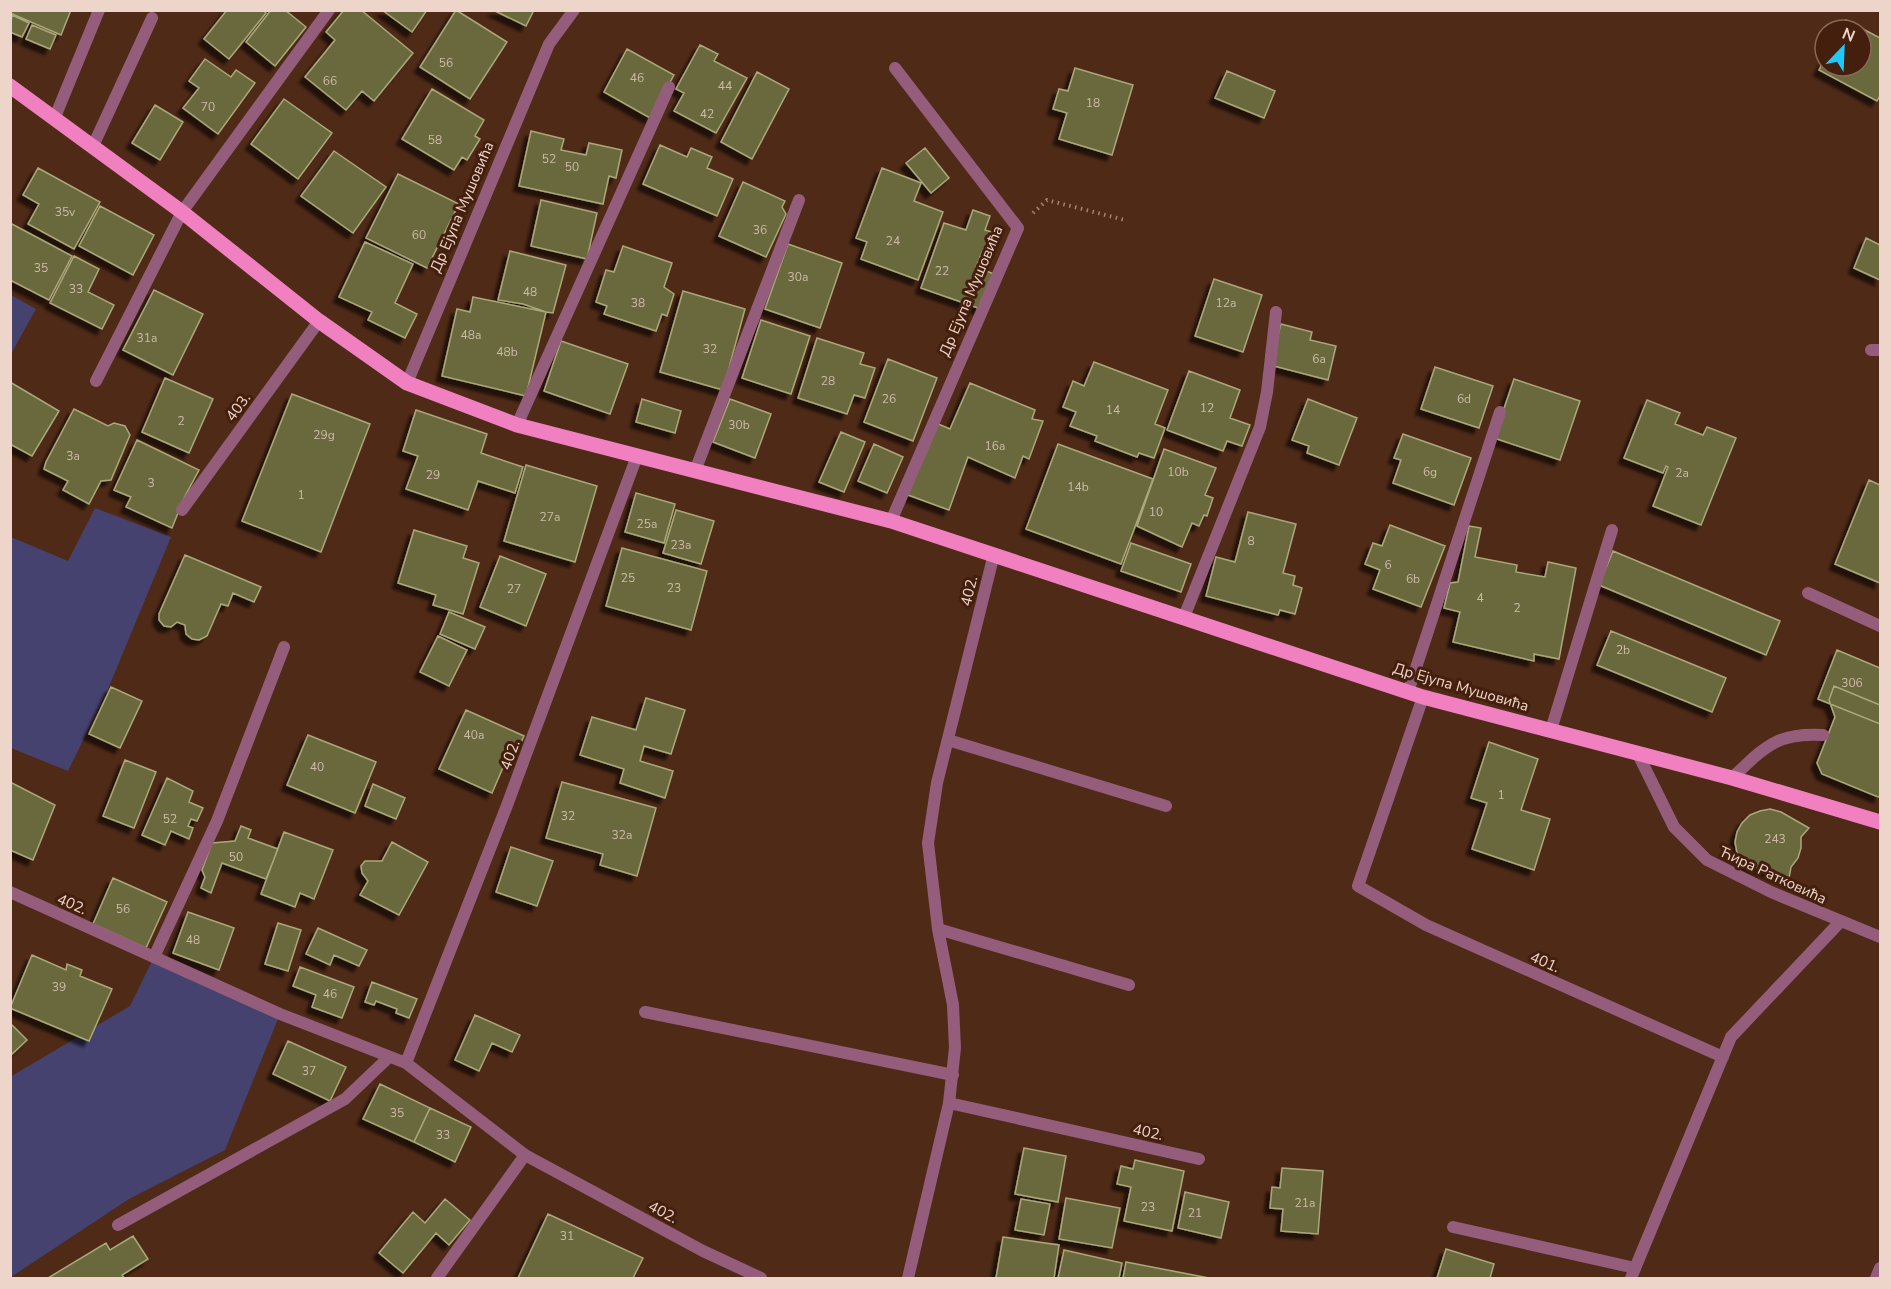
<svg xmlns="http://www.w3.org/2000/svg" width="1891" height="1289" font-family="'Nunito Sans',sans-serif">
  <defs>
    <filter id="shadow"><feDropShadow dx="-5.5" dy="5.5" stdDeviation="1.5" flood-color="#0009"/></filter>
  </defs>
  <rect width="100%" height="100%" fill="#4f2a17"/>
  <!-- green -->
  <path fill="#454270" d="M11,295L36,309L11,354Z
    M95,508L171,537L108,689L68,771L11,748V537L68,561Z
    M154,957L280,1014L225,1150L129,1199L11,1277L10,1077L130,1006Z"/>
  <!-- building -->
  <path fill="#6b693d" stroke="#aaa87a" stroke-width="1.5" filter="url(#shadow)" d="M11,10H71L61,35L10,13Z
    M227,10H263L266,13L229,59L204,39Z
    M271,10H285L306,27L275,66L246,42Z
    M344,10H361L413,53L374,101L362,91L346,110L305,77L335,40L326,32Z
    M382,10H427L412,32Z
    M456,10L507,42L470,99L420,67Z
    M493,10H534L526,26Z
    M12,15L29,23L22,37L10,32Z
    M1846,20L1880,38V96L1877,101L1819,70L1825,59V66H1861V30H1840Z
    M32,25L56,35L50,49L26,39Z
    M700,45L718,54L714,61L747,78L716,133L674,111L684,93L676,89Z
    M627,49L674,75L650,118L604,92Z
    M205,59L231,77L236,70L255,83L218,134L183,108L199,88L189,81Z
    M1075,68L1133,85L1112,155L1059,139L1067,113L1053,109L1059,89L1068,91Z
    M1227,71L1275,91L1264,118L1215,98Z
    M757,72L789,89L752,159L721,142Z
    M432,89L484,120L475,136L480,139L467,160L462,157L454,170L402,139Z
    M284,99L332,133L298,179L251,144Z
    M155,105L183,122L160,160L132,143Z
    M531,131L564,139L561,150L586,155L589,143L622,150L616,178L609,176L603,204L519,186Z
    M660,145L687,157L691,148L712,157L707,168L733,179L717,216L643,184Z
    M925,148L949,178L931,193L906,163Z
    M334,151L386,187L353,233L301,196Z
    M38,168L100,202L74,249L28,224L39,204L23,195Z
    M882,168L921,183L914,201L943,212L918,280L861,259L867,242L856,238Z
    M398,174L459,204L427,268L366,238Z
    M743,182L785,201L782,207L786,214L766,257L719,236Z
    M541,200L597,213L587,259L531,246Z
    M100,206L154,235L133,275L79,246Z
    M973,210L990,216L985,230L998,234L991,255L982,252L976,267L994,274L981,309L921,288L944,223L966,230Z
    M10,223L72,256L49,300L10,280Z
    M1866,238L1880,245V280L1854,268Z
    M365,242L413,264L395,303L417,314L405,338L368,320L372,312L339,297Z
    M788,244L842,263L820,328L765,309Z
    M623,246L672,263L664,287L674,294L667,316L662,314L656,331L604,314L607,306L596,302L606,270L614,272Z
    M510,251L566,265L553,313L546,312L523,304L498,300Z
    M74,256L99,269L88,292L114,305L102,329L50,303Z
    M1214,279L1262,295L1243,352L1195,336Z
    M154,290L203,314L173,375L123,350Z
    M683,291L745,309L723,390L660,372Z
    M473,297L546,312L526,396L442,376L457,309L470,312Z
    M761,320L810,336L791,394L742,378Z
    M1281,324L1312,332L1310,340L1336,346L1328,380L1270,365Z
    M817,338L864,353L860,364L875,368L865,398L854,395L847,414L798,398Z
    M561,341L628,364L610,414L544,391Z
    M888,359L937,378L913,441L864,422Z
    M1094,362L1168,390L1155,424L1165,428L1154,458L1139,453L1137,457L1095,441L1097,436L1070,426L1076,412L1063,407L1073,381L1084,386Z
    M1435,367L1493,386L1479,428L1421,409Z
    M1189,371L1240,390L1230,418L1250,425L1242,446L1227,441L1223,451L1167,430Z
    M165,378L213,399L189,453L142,432Z
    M1514,379L1580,401L1560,460L1494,438Z
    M10,382L59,411L32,456L10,444Z
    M970,383L1035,410L1032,419L1043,421L1029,459L1023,456L1015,478L968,457L949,510L908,495L936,423L950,429Z
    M292,394L370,424L321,552L242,521Z
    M642,399L681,411L675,433L636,422Z
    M730,399L771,414L755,458L713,442Z
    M1308,399L1357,418L1339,465L1307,453L1309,446L1292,440Z
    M1647,400L1680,413L1675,424L1703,435L1707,427L1736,438L1701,525L1653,506L1668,467L1666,466L1663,473L1624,458Z
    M74,409L108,426L114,423L125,426L130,435L111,480L101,481L89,504L63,490L68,481L44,469L46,462Z
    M416,410L487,434L481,453L523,467L515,493L478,481L468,510L406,489L418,456L403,451Z
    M841,432L865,442L844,492L819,482Z
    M1403,434L1471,458L1454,505L1393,483L1401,460L1394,458Z
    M137,440L199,470L184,498L172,528L126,507L131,497L114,490Z
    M874,444L903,457L887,493L858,481Z
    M1058,444L1153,479L1121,564L1026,529Z
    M1164,449L1216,468L1205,495L1213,498L1207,516L1204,515L1199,526L1192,523L1182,547L1137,526Z
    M526,465L597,486L575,562L504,541Z
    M1869,480L1880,485V583L1835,564Z
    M636,493L675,504L664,543L625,532Z
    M676,510L714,521L701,564L663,553Z
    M1248,512L1296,524L1283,573L1295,576L1293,585L1302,588L1295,614L1280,610L1278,615L1206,596L1216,557L1235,562Z
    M1390,525L1445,546L1421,607L1373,589L1380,570L1365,564L1373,543L1382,546Z
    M1469,526L1481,528L1475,557L1517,565L1516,572L1545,577L1548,562L1576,568L1559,659L1534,654V661L1453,642L1460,612L1444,608L1450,583L1458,582Z
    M414,530L467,546L463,558L479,563L463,614L433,605L436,595L398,583Z
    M1131,543L1191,564L1181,592L1121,571Z
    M622,548L707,571L691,630L606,606Z
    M1613,551L1780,621L1766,655L1599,585Z
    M185,555L261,587L254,602L233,593L228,606L221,604L207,636L199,640L192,639L186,634L185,625L177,622L171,627L164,626L159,620V614Z
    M500,556L546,574L526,626L480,607Z
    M449,612L485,627L475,649L440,634Z
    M1611,631L1726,678L1712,712L1597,665Z
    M438,636L467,650L449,686L420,672Z
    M1837,650L1880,668V724L1818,699Z
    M1834,686L1880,705V796L1878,797L1822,774L1817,763L1835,717L1829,700Z
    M111,687L142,701L120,748L89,734Z
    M646,698L685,710L671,754L644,746L640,761L673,771L665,798L620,783L624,769L580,755L592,717L636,730Z
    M466,710L524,736L514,759L508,756L492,793L439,769Z
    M308,735L376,762L355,813L287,785Z
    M1489,742L1538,759L1521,810L1550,819L1534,870L1472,849L1487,803L1471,798Z
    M125,760L156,772L134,828L103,816Z
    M167,778L193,791L189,802L203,808L197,821L191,819L188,826L193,828L189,839L171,831L165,845L142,835Z
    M10,782L55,805L33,860L10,850Z
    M562,782L656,808L637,876L600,865L603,854L546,838Z
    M373,784L405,798L396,819L365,806Z
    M1770,809L1781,812L1809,828L1801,837V848L1798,858L1791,867L1789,878L1742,863L1737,853L1735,842L1737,832L1742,823L1750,815L1760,811Z
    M241,826L251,830L248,838L278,849L266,879L222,863L211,893L201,888L205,877L202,870L212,843L235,841Z
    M284,832L333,850L314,899L300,893L295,907L261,894Z
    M392,842L428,862L399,915L360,895L368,881L362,873L361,866L365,861H382Z
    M511,847L553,861L537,906L496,892Z
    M113,878L167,902L146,948L93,924Z
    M188,912L234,928L219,970L173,953Z
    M278,923L301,930L288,971L265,964Z
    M318,928L367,950L359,966L334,955L330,965L306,954Z
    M32,955L66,970L67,964L82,970L80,976L112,989L89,1041L10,1008Z
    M300,967L354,987L342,1018L312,1007L316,995L293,986Z
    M372,982L417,999L409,1018L396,1013L397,1009L376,1001L374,1005L365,1002Z
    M475,1015L520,1035L512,1052L492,1043L479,1071L455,1060Z
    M11,1024L27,1040L10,1056V1025Z
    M288,1041L346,1067L330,1101L273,1074Z
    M380,1084L430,1108L414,1142L363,1119Z
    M430,1108L471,1127L455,1162L414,1142Z
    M1024,1148L1066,1156L1058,1202L1015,1194Z
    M1135,1160L1184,1171L1172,1231L1124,1221L1131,1187L1117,1184L1121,1166L1133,1169Z
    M1282,1168L1323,1171L1318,1234L1281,1231L1283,1209L1270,1208L1272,1187L1280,1188Z
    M1185,1192L1229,1202L1221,1238L1178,1228Z
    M1066,1198L1120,1208L1112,1248L1059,1239Z
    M445,1199L470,1220L449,1245L436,1233L403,1273L379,1253L413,1212L425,1223Z
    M1021,1199L1050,1204L1044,1235L1015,1230Z
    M548,1214L643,1258L633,1278H518Z
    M133,1236L148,1259L122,1275L124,1278H48L106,1243L110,1250Z
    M1003,1237L1059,1245L1054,1278H996Z
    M1446,1249L1494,1264L1490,1278H1437Z
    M1064,1250L1122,1263L1119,1278H1058Z
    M1126,1262L1209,1278H1123Z"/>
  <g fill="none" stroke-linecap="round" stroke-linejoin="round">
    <!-- path -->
    <path stroke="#a28374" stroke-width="4" stroke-dasharray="1.5 4.5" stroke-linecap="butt" d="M1033,213L1047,200L1125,220"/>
    <!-- service -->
    <path stroke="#945d7c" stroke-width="12" d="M55,117L99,10
      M93,146L152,18
      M182,212L329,10
      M1808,593L1880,626
      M1551,730L1612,530
      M1732,778C1764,748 1776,732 1823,735
      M154,957L217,821L284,647
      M949,1103L1199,1159
      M118,1225L345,1099L389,1057
      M1453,1227L1635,1268
      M437,1278L525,1155"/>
    <!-- minor -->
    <path stroke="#945d7c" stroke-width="12" d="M1871,350H1880
      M96,381L182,212
      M407,383L549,44L574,10
      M517,425L669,87
      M695,471L799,200
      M182,510L319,321
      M891,521L1018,228L895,68
      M1184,617L1260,427L1267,392L1276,312
      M1408,692L1500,412
      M1423,697L1358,886L1426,925L1723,1057
      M948,740L1166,806
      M10,892L280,1014L406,1063L525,1155L703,1251L761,1278
      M938,929L1129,985
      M645,1012L953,1075
      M406,1063L506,808L637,456
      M908,1278L949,1103L955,1048L953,1005L938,929L928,843L937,783L994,554
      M1631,1278L1731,1037L1840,922
      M1876,1278L1880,1268"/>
    <!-- tertiary -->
    <path stroke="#945d7c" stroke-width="12" d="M1637,752L1674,827L1707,860L1771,892L1880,937"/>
    <!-- primary -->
    <path stroke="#f180c1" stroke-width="15" d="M10,86L182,212L319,321L407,383L517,425L891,521L1423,697L1732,778L1880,822"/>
  </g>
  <g text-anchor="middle" stroke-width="6" stroke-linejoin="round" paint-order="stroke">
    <!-- number labels -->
    <g font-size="12" fill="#cdbaa7">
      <text x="446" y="67">56</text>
      <text x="637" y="82">46</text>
      <text x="330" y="85">66</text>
      <text x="725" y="90">44</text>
      <text x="1093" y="107">18</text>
      <text x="208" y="111">70</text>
      <text x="707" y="118">42</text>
      <text x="435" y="144">58</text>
      <text x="549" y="163">52</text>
      <text x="572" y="171">50</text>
      <text x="65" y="216">35v</text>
      <text x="760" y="234">36</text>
      <text x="419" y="239">60</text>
      <text x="893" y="245">24</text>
      <text x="41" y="272">35</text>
      <text x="942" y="275">22</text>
      <text x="798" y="281">30a</text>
      <text x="76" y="293">33</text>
      <text x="530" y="296">48</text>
      <text x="638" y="307">38</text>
      <text x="1226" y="307">12a</text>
      <text x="471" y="339">48a</text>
      <text x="147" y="342">31a</text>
      <text x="710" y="353">32</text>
      <text x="507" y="356">48b</text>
      <text x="1319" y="363">6a</text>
      <text x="828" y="385">28</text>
      <text x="889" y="403">26</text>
      <text x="1464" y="403">6d</text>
      <text x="1207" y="412">12</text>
      <text x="1113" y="414">14</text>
      <text x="181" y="425">2</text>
      <text x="739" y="429">30b</text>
      <text x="324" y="439">29g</text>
      <text x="995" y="450">16a</text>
      <text x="73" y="460">3a</text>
      <text x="1178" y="476">10b</text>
      <text x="1430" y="476">6g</text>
      <text x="1682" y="477">2a</text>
      <text x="433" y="479">29</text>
      <text x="151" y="487">3</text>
      <text x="1078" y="491">14b</text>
      <text x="301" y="499">1</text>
      <text x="1156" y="516">10</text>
      <text x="550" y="521">27a</text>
      <text x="647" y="528">25a</text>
      <text x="1251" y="545">8</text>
      <text x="681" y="549">23a</text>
      <text x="1388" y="569">6</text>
      <text x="628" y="582">25</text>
      <text x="1413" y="583">6b</text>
      <text x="674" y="592">23</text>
      <text x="514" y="593">27</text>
      <text x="1480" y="602">4</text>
      <text x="1517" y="612">2</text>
      <text x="1623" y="654">2b</text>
      <text x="1852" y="687">306</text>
      <text x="474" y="739">40a</text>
      <text x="317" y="771">40</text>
      <text x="1501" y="799">1</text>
      <text x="568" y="820">32</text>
      <text x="170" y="823">52</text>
      <text x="622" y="839">32a</text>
      <text x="1775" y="843">243</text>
      <text x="236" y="861">50</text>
      <text x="123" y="913">56</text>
      <text x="193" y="944">48</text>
      <text x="59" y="991">39</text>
      <text x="330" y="998">46</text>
      <text x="309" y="1075">37</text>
      <text x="397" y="1117">35</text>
      <text x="443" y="1139">33</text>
      <text x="1305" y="1207">21a</text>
      <text x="1148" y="1211">23</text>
      <text x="1195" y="1217">21</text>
      <text x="567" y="1240">31</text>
    </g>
    <!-- street labels -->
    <g font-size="15" fill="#eed5ca" stroke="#441f0d">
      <text transform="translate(462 207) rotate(-67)" y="5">Др Ејупа Мушовића</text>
      <text transform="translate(971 291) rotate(-67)" y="5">Др Ејупа Мушовића</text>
      <text transform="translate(238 407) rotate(-54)" y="5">403.</text>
      <text transform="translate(969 591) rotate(-76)" y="5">402.</text>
      <text transform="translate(1461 687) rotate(16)" y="5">Др Ејупа Мушовића</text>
      <text transform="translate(510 755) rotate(-70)" y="5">402.</text>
      <text transform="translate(1773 875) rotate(25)" y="5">Ћира Ратковића</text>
      <text transform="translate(72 904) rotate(24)" y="5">402.</text>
      <text transform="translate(1545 962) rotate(24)" y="5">401.</text>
      <text transform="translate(1148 1132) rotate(13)" y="5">402.</text>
      <text transform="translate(663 1212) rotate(28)" y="5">402.</text>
    </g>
  </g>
  <!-- border -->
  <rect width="1891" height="1289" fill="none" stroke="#eed5ca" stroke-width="24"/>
  <!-- north arrow -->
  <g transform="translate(1843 48) rotate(23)"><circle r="28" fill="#441f0d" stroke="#886859" stroke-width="1.5"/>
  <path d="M0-4.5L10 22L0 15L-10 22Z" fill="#1fc9fd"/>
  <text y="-9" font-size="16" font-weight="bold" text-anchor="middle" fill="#eed5ca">N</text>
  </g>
</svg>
